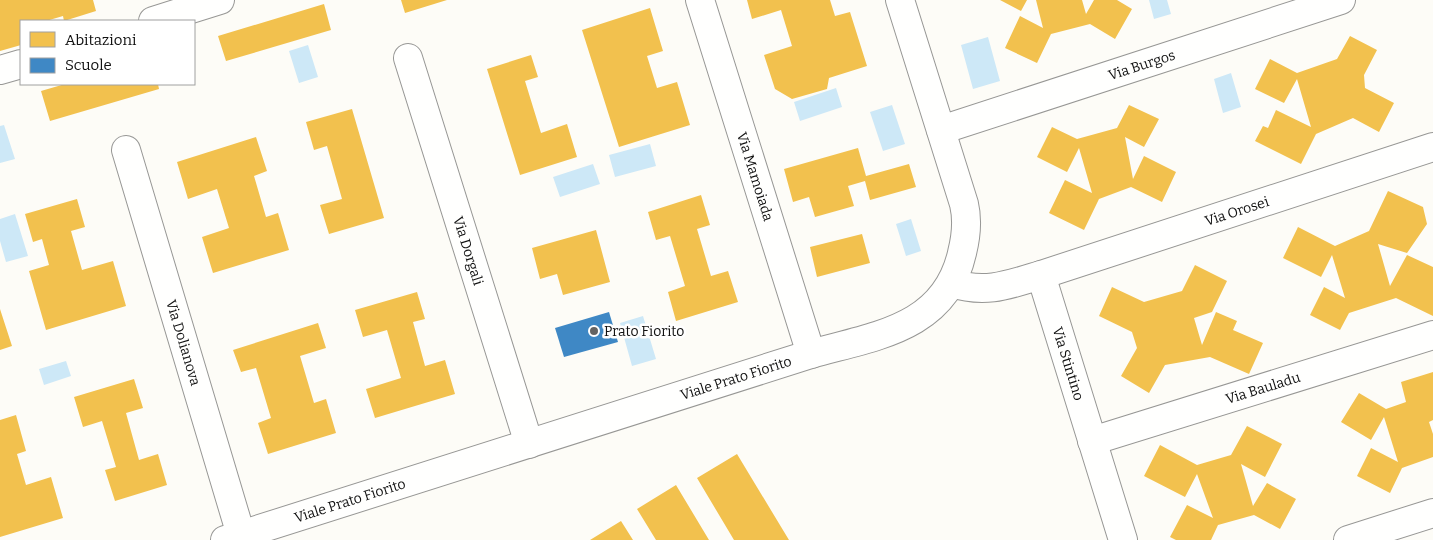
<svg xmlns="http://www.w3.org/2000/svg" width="1433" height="540" font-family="Bitter,serif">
  <rect width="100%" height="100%" fill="#fdfcf7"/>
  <!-- water -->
  <path fill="#cde8f7" d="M1149,0H1167L1171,14L1154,19Z
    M988,37L1000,81L973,89L961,45Z
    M308,45L318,77L299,83L289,51Z
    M1231,73L1241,107L1223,113L1214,79Z
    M836,88L842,107L800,121L794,102Z
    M892,105L905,144L883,151L870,112Z
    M4,125L15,159L0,163V126Z
    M650,144L656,166L615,177L609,155Z
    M593,164L600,184L560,197L553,177Z
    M15,214L28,256L6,262L0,241V219Z
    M911,219L921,251L906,256L896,224Z
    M643,316L656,359L632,366L620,323Z
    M66,361L71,376L44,385L39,369Z"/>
  <!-- homes -->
  <path fill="#f2c14e" d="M0,0H93L96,11L64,21L63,16L46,21H21V45L0,51Z
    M401,0H447L405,13Z
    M747,0H830L835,16L850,12L867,66L829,78L827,89L792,99L775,89L764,55L792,46L781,10L752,19Z
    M1000,0H1027L1021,11Z
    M1036,0H1082L1086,14L1094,0H1117L1132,9L1115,39L1090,24L1051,34L1037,63L1005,48L1020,16L1043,28Z
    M324,4L331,30L226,61L218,36Z
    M650,8L663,51L647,56L657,88L677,82L690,125L619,147L582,30Z
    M1350,36L1377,50L1364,75L1365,88L1394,103L1379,132L1353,118L1316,134L1301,164L1255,141L1263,126L1268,128L1276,110L1311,127L1297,79L1284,103L1255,89L1270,59L1297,73L1337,59Z
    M531,55L538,77L525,81L541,133L567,124L577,157L520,175L487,69Z
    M65,84H158L159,89L50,121L41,91Z
    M1129,105L1159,119L1144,147L1125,137L1133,179L1144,156L1176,172L1162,202L1131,187L1099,199L1084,230L1049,213L1065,180L1092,193L1079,148L1067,172L1037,157L1052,127L1077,139L1117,128Z
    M352,109L384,218L329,234L320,205L342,199L327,146L314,150L306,122Z
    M256,137L267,171L254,176L266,217L278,213L289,250L213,273L202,237L229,228L217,189L188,199L177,162Z
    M858,148L866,176L909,164L916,187L870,200L865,181L848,186L854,206L815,217L809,197L793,202L784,169Z
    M1388,191L1423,207L1427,224L1407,253L1378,244L1390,286L1407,255L1433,267V316L1396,298L1349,313L1340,330L1310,315L1324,287L1345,298L1332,255L1321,277L1283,258L1298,227L1335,246L1369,231Z
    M701,195L710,225L697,229L711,276L728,271L738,302L676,321L668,292L685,286L670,236L656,240L648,212Z
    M77,199L85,227L71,231L82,270L113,261L126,306L46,330L29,271L49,265L42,239L33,242L25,214Z
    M596,230L610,282L563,295L557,274L540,279L532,248Z
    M862,234L870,263L817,277L810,247Z
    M1195,265L1227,281L1212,312L1194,318L1202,345L1216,312L1237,321L1233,330L1263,343L1249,374L1210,357L1165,365L1149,393L1121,376L1137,348L1132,332L1099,316L1112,287L1144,302L1182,291Z
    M417,292L425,319L413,322L425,366L445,360L455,394L375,418L366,389L401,378L387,330L363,337L355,310Z
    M0,309L12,346L0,350Z
    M318,323L326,348L300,356L314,403L326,399L336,433L268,454L258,423L271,418L256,368L241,372L233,350Z
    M1433,372V420L1429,422L1433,434V457L1402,468L1390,493L1357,476L1371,448L1398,462L1384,417L1371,440L1341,422L1359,393L1386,409L1406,402L1401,382Z
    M134,379L143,408L126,413L139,460L158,454L167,485L115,501L105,470L116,467L102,421L83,427L74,397Z
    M16,415L26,451L17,454L26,485L51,477L63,518L0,537V420Z
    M1247,426L1282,444L1265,477L1241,464L1253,506L1267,483L1296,499L1280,529L1254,515L1218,525L1211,540H1176L1170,537L1187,505L1213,518L1197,474L1185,497L1144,476L1160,445L1197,465L1231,455Z
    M737,454L789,540H734L697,478Z
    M676,485L709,540H656L637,509Z
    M621,521L633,540H590Z"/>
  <!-- schools -->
  <path fill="#3f88c5" d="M609,312L618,342L564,357L555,328Z"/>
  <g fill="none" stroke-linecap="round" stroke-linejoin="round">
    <!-- minor casing -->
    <g stroke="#979795" stroke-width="30">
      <g id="minor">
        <path id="s1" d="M700,0L811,354"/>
        <path d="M153,21L220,0"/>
        <path id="s2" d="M408,58L529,444"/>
        <path d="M0,70L21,64"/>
        <path id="s3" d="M941,130L1341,0"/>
        <path id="s4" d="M126,150L241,535"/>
        <path id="s5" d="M1041,275L1433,147"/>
        <path id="s6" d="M952,283C985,294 1008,285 1041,275L1123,540"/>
        <path id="s7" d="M1092,441L1433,335"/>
        <path id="s8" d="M225,540L811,354C874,336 945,329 962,253C966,237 968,221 964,204L900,0"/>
        <path d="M1348,540L1433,513"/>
      </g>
    </g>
    <!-- minor -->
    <use href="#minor" stroke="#fffffe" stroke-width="28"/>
  </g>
  <!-- markers -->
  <circle fill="#646362" stroke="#fff" stroke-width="2" cx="594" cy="331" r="5"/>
  <g text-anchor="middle" stroke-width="5" stroke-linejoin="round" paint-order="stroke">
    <!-- street labels -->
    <g font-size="14" fill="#111" stroke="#fff">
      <text dy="5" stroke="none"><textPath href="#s3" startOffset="211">Via Burgos</textPath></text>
      <text dy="5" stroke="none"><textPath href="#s1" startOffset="185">Via Mamoiada</textPath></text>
      <text dy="5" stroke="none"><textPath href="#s5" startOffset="206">Via Orosei</textPath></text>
      <text dy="5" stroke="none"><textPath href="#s2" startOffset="202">Via Dorgali</textPath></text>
      <text dy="5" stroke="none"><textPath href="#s4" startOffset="201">Via Dolianova</textPath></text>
      <text dy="5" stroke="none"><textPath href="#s6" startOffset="184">Via Stintino</textPath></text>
      <text dy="5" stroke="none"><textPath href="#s8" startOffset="536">Viale Prato Fiorito</textPath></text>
      <text dy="5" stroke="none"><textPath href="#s7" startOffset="179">Via Bauladu</textPath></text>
      <text dy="5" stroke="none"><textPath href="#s8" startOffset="131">Viale Prato Fiorito</textPath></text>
    </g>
    <!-- poi labels -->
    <g font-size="14" fill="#111" stroke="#fff" text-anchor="start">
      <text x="604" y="336">Prato Fiorito</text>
    </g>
  </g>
  <!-- legend -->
  <rect x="20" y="20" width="175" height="65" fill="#ffffff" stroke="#a0a0a0"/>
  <rect x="30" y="32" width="25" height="15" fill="#f2c14e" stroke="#a0a0a0"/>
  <text x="65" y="45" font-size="15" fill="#111111">Abitazioni</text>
  <rect x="30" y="58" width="25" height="15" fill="#3f88c5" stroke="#a0a0a0"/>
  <text x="65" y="70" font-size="15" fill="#111111">Scuole</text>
</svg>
